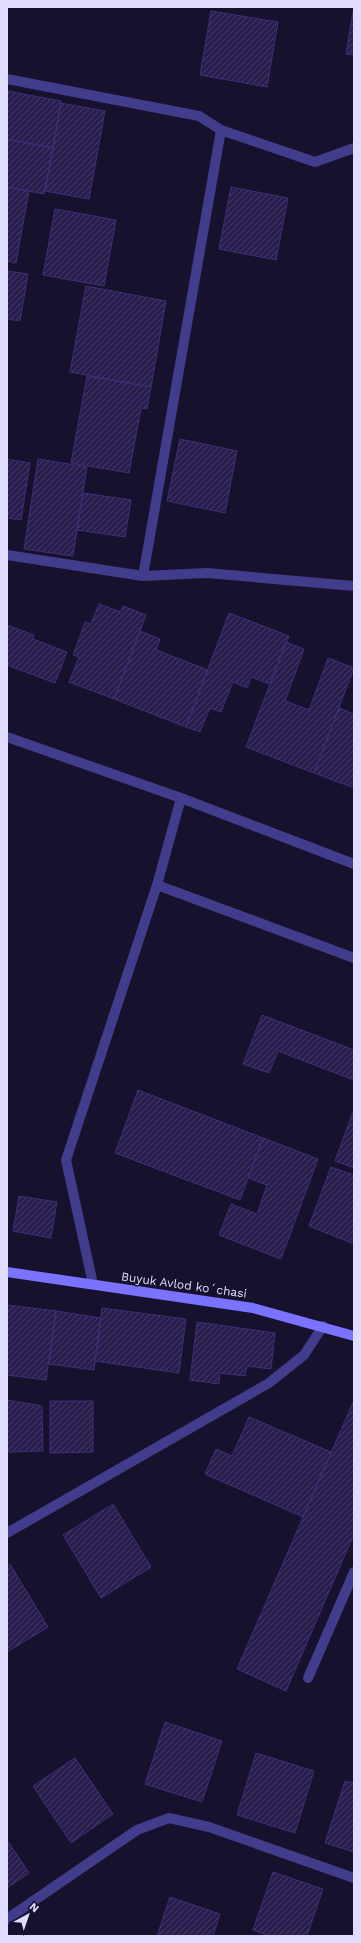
<svg xmlns="http://www.w3.org/2000/svg" width="361" height="1943" font-family="'Work Sans',sans-serif">
  <defs>
    <pattern id="building-hatch" width="6" height="6" patternUnits="userSpaceOnUse"><rect width="6" height="6" fill="#281d4d"/><path d="M-1 1l2-2M0 6l6-6M5 7l2-2" fill="none" stroke="#473d68"/></pattern>
  </defs>
  <rect width="100%" height="100%" fill="#16112c"/>
  <!-- building -->
  <path fill="url(#building-hatch)" stroke="#3f2f79" d="M211,11L278,22L267,87L200,75Z
    M353,12H354V55L346,54Z
    M7,91L61,101L53,148L7,139Z
    M61,103L105,111L89,199L45,191Z
    M7,139L53,148L44,194L7,187Z
    M7,187L29,191L16,263L7,261Z
    M231,187L288,198L276,260L219,249Z
    M55,209L116,220L104,286L43,275Z
    M7,271L28,274L20,321L7,319Z
    M86,286L166,301L151,387L70,372Z
    M87,376L151,387L147,409L141,408L129,473L71,463Z
    M180,439L237,451L225,513L167,501Z
    M7,459L30,463L21,520L7,518Z
    M38,459L87,467L73,556L24,549Z
    M83,493L131,500L125,537L77,530Z
    M99,604L121,612L123,606L146,615L114,699L69,682L79,657L73,655L85,622L91,624Z
    M229,613L289,636L270,684L251,677L247,688L233,682L221,712L210,708L200,732L186,727Z
    M7,625L34,635L33,639L67,652L55,683L7,665Z
    M140,631L160,639L156,650L208,670L186,727L114,699Z
    M286,642L304,649L285,701L309,710L328,658L354,668L314,773L246,747Z
    M339,708L354,714V788L314,773Z
    M262,1015L354,1050V1080L278,1051L269,1073L243,1064Z
    M138,1090L263,1138L240,1200L115,1153Z
    M354,1109V1168L335,1161Z
    M263,1138L318,1159L281,1259L219,1235L231,1204L257,1214L267,1185L248,1178Z
    M331,1167L354,1175V1244L309,1226Z
    M19,1196L57,1202L51,1238L13,1231Z
    M7,1305L56,1311L46,1380L7,1375Z
    M102,1308L186,1319L179,1373L95,1361Z
    M56,1311L101,1318L94,1370L49,1364Z
    M197,1322L275,1333L271,1369L247,1366L245,1376L220,1373L219,1384L190,1380Z
    M7,1400L42,1406L43,1451L7,1452Z
    M354,1400V1534L286,1691L237,1669Z
    M50,1401H93V1452L50,1453Z
    M249,1417L331,1452L303,1517L205,1474L216,1449L232,1456Z
    M113,1504L151,1567L101,1598L63,1535Z
    M10,1564L48,1627L7,1652V1566Z
    M165,1722L222,1741L202,1802L145,1784Z
    M256,1753L314,1771L295,1833L237,1815Z
    M75,1758L113,1814L71,1843L33,1786Z
    M345,1781L354,1783V1852L325,1843Z
    M7,1840L29,1873L7,1888Z
    M273,1872L323,1889L307,1936H269L253,1930Z
    M170,1897L220,1914L213,1936H157Z"/>
  <g fill="none" stroke-linecap="round" stroke-linejoin="round">
    <!-- lane -->
    <path stroke="#413c8b" stroke-width="10" d="M308,1678L354,1572"/>
    <!-- street -->
    <path stroke="#413c8b" stroke-width="10" d="M7,79L199,116L221,130L315,162L354,148
      M7,555L143,576L207,573L354,586
      M143,576L221,130
      M7,737L181,798L157,885L66,1160L93,1284
      M181,798L354,864
      M157,885L354,958
      M7,1533L269,1383L304,1355L323,1326
      M7,1919L137,1830L169,1818L209,1827L354,1878"/>
    <!-- secondary -->
    <path stroke="#7a73ff" stroke-width="10" d="M7,1272L253,1308L354,1336"/>
  </g>
  <g text-anchor="middle" stroke-width="3" stroke-linejoin="round" paint-order="stroke">
    <!-- street labels -->
    <g font-size="12" fill="#e0dcff" stroke="#16112c">
      <text transform="translate(184 1285) rotate(8)" y="4">Buyuk Avlod koʻchasi</text>
    </g>
  </g>
  <!-- border -->
  <rect width="361" height="1943" fill="none" stroke="#e0dcff" stroke-width="16"/>
  <!-- north arrow -->
  <g transform="translate(28 1915) rotate(40)" stroke="#16112c" stroke-width="3" paint-order="stroke">
  <path d="M0-3L7 15L0 10L-7 15Z" fill="#e0dcff"/>
  <text y="-6" font-size="11" font-weight="bold" text-anchor="middle" fill="#e0dcff">N</text>
  </g>
</svg>
